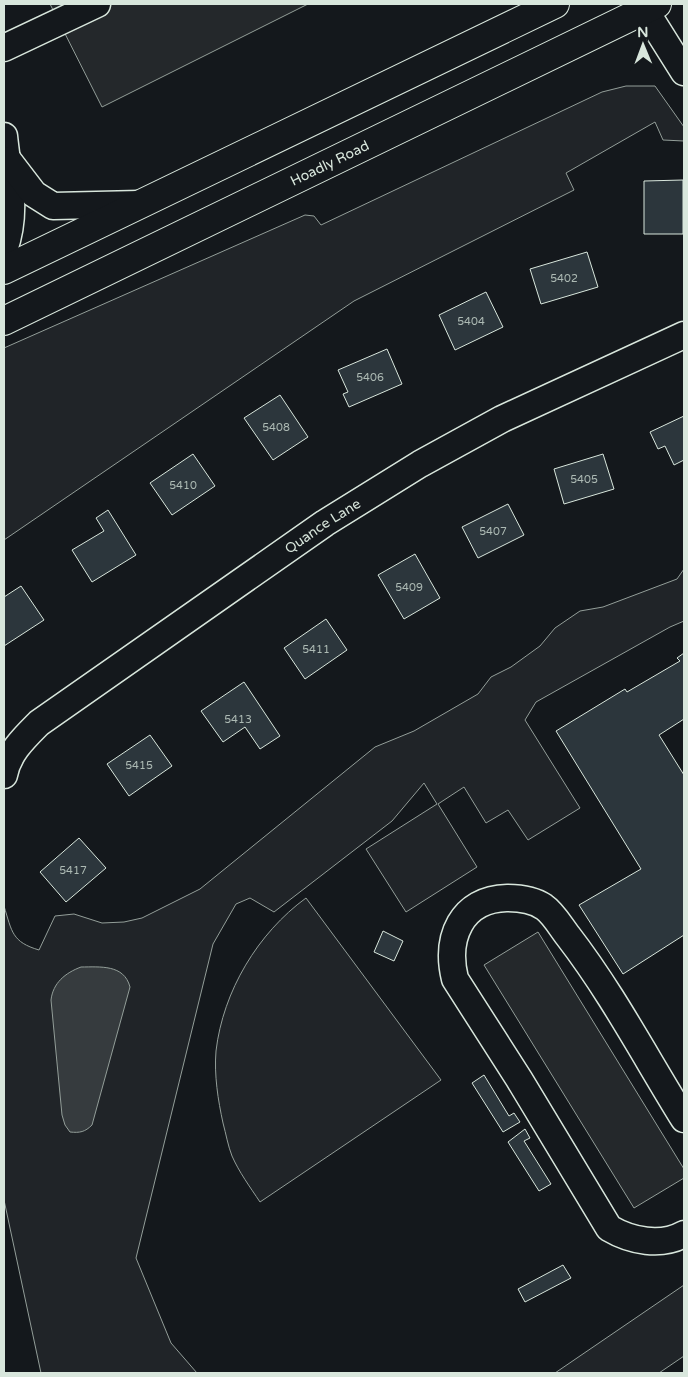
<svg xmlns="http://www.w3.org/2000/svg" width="688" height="1377" font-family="'Varela Round',sans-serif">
  <rect width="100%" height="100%" fill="#14181c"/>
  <!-- green -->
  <path fill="#202428" stroke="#939e99" d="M626,86H655L684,127V141L663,140L655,122L566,173L574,190L354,301L4,540V348L305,215L314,216L321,225L602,92Z
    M684,569V621L670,627L536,702L525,720L580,808L528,840L508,810L486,823L464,787L438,804L477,867L406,912L366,849L437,804L424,783L392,821L274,912L250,898L236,904L213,944L136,1258L171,1343L197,1373H41L4,1200V906C12,932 12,942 39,950L55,916L74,914L102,923L124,922L142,918L200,889L375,747L414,731L478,694L491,677L511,667L540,646L555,628L580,611L603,607L677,579Z
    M306,898L441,1080L260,1202C250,1187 239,1172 232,1156C228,1146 226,1134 223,1123C218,1100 214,1075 216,1051C223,991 258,933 306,898Z
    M684,1285V1356L659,1373H555Z"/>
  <!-- parking -->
  <path fill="#24282b" stroke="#939e99" d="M50,4H308L102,107Z
    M538,932L684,1169V1178L634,1208L484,965Z"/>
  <!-- water -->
  <path fill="#363b3e" stroke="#939e99" d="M81,967C100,967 124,964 130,987L92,1125C85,1132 80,1133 70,1132L65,1125L62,1115L51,1000C53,983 65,973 81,967Z"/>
  <!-- building -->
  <path fill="#2c363c" stroke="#d8e6dc" d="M683,180V234H644V181Z
    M587,252L598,287L541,304L530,269Z
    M486,292L503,327L455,350L439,315Z
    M387,349L402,384L349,407L343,394L348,392L338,370Z
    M280,395L308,437L273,460L244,418Z
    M684,416V460L674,465L665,446L658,449L650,432Z
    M193,454L215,486L172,515L150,483Z
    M603,454L614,489L564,504L554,469Z
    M508,504L524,535L478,558L462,527Z
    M108,510L136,555L92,582L72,550L104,531L96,518Z
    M415,554L440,598L404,619L378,575Z
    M21,586L44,620L4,646V597Z
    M326,619L347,650L305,679L284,648Z
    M684,653V719L659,735L684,775V935L623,974L579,905L641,869L556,731L625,689L627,692L680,661L677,658Z
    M244,682L280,736L260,749L245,727L223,742L201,711Z
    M150,735L172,766L129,796L107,764Z
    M79,838L106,868L66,902L40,872Z
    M383,931L403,941L394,961L374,952Z
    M484,1075L509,1116L514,1113L520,1122L503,1132L472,1083Z
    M525,1129L530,1138L524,1141L551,1184L539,1191L508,1142Z
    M563,1265L571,1278L525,1302L518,1289Z"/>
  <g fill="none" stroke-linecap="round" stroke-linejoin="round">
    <!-- minor casing -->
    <g stroke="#d8e6dc" stroke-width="29">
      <g id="minor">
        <path d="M638,4L645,10L684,72"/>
        <path d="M4,48L97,4"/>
        <path d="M4,136C8,176 18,211 4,250"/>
        <path d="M8,160L34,194L53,206L140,204"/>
        <path id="s1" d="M4,775C8,753 24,738 39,723L325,523L420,464L502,419L684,335"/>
        <path d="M684,1119C646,1058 612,993 568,936C561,927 553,913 544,907C534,900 519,898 507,898C461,899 445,938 455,979L519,1079L609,1228C631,1241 661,1247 684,1234"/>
      </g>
    </g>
    <!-- major casing -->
    <g stroke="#d8e6dc" stroke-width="30">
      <g id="major">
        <path d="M4,270L555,4"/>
        <path id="s2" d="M4,321L657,4"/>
      </g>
    </g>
    <!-- minor -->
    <use href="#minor" stroke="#14181c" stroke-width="26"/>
    <!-- major -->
    <use href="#major" stroke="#14181c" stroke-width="28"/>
  </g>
  <g text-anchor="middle" stroke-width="4" stroke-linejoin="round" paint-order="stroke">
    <!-- number labels -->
    <g font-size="11" fill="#adbab4">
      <text x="564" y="282">5402</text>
      <text x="471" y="325">5404</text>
      <text x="370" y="381">5406</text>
      <text x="276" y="431">5408</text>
      <text x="584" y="483">5405</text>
      <text x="183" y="489">5410</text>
      <text x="493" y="535">5407</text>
      <text x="409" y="591">5409</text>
      <text x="316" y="653">5411</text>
      <text x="238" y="723">5413</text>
      <text x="139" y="769">5415</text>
      <text x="73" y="874">5417</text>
    </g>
    <!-- street labels -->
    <g font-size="14" fill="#d8e6dc" stroke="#14181c">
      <text dy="5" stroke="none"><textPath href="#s2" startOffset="362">Hoadly Road</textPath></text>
      <text dy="5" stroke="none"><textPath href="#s1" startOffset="409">Quance Lane</textPath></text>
    </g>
  </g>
  <!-- border -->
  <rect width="688" height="1377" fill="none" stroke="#d8e6dc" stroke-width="10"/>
  <!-- north arrow -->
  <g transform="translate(643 45) rotate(359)" stroke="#14181c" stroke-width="4" paint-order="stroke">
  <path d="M0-4L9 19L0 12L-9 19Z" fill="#d8e6dc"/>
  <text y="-8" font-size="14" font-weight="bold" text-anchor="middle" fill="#d8e6dc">N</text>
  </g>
</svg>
